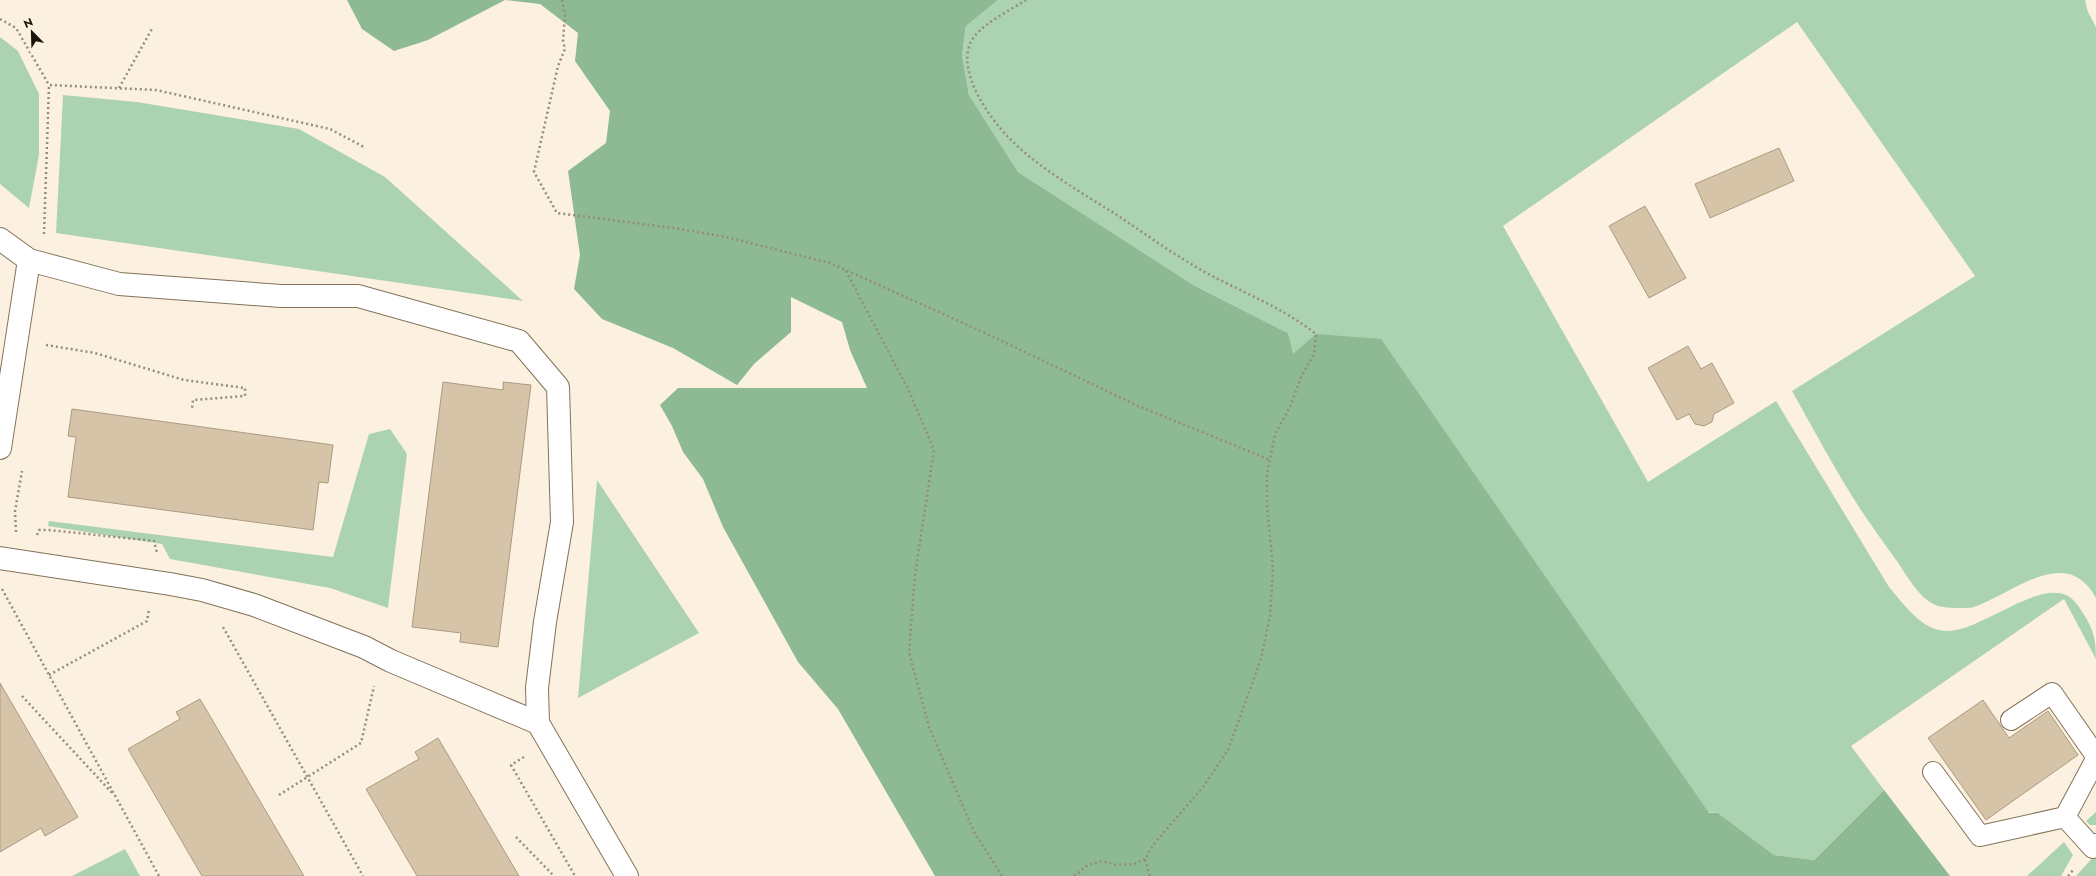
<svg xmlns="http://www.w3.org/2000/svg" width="2096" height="876" font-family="Jost,sans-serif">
  <rect width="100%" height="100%" fill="#fcf1e0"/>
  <!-- green -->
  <path fill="#acd3b1" d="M998,0H2085L2088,12L2096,27V598C2066,543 2013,594 1974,607C1969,609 1944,608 1938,606C1918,599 1906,573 1894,557C1882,540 1870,524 1859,507C1835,470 1814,430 1792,391L1975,276L1797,22L1503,226L1648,482L1776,401L1889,587C1904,604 1922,632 1949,631C1983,629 2036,582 2066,595C2073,598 2077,604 2081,610C2093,628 2096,638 2096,659L2064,599L1851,746L1884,790L1814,860L1774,855L1718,813L1683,811L1327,736L1288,333L1195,286L1018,172L969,95L962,55L966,26Z
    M0,37L18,51L39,94V155L29,208L0,184Z
    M63,95L137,102L299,129L385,177L523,301L56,233Z
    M390,429L407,454L388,608L330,588L170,559L162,544L48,526L49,521L333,557L369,434Z
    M597,480L699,633L578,698Z
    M2096,812V825H2090L2086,821Z
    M2064,842L2073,855L2061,876H2027Z
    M125,849L140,876H72Z
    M2096,854V876H2076Z"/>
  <!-- forest -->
  <path fill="#8db993" d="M347,0H998L966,26L962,55L969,95L1018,172L1195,286L1288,333L1293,354L1316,334L1381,339L1709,813H1718L1774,855L1814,860L1884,790L1950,876H935L838,709L798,662L723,527L703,479L683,452L672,426L660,405L678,388H867L850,350L842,322L791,297V332L754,364L737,385L673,348L602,319L574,289L580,255L568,171L606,143L610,111L575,61L578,33L540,4L505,0L428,40L394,51L362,29Z"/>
  <!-- building -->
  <path fill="#d6c4a9" stroke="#ac9a80" d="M1779,148L1794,181L1710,218L1695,184Z
    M1645,206L1686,278L1649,298L1609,226Z
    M1688,346L1701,369L1712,363L1734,403L1714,414L1712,422L1704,426L1695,424L1689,414L1677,420L1648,368Z
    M443,382L503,390V382L531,385L498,647L460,642L461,633L412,627Z
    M72,409L333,445L328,483L319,482L313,530L68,497L76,437L68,436Z
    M0,683L78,817L45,836L41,828L0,852Z
    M200,699L304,876H202L128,749L180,719L176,712Z
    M1983,700L2009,738L2048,711L2078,755L1986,820L1928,738Z
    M438,738L519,876H417L366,789L419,759L415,752Z"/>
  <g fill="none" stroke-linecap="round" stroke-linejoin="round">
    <!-- service casing -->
    <g stroke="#837259" stroke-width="22">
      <path id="service" d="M2011,720L2052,693L2096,756
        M2096,759L2065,817L2093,848L2096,844
        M1933,772L1980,836L2065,817"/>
    </g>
    <!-- minor casing -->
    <g stroke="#837259" stroke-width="24">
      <path id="minor" d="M0,239L29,260L119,284L281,296H358L519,341L558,387L562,522L545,622L537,688L538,723
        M0,448L29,260
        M0,558L170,584L202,590L254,605L364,647L391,661L538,723L627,876"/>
    </g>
    <!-- path -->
    <path stroke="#958c7e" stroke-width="2.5" stroke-dasharray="2 3" stroke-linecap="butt" d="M562,0L565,15L563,41L565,49L558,66L534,172L557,213L674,228L726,237L830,263L983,332L1136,405L1270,460
      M1026,0C1009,11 977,26 970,44C958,74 989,117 1009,138C1037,167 1082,193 1117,215C1145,234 1173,254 1203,271C1241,292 1282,307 1316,334L1314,354L1301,377L1291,405L1275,434L1267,475V505L1273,569L1270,616L1261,659L1228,750L1203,787L1154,844L1145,859L1150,876
      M0,19L16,28L49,85
      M119,88L153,27
      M44,234L49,85L156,90L330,129L364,147
      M846,271L908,389L934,450L915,574L909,652L929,727L974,832L1002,876
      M46,345L95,353L184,380L245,388V396L193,400L192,409
      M16,532L15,511L22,471
      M37,535L39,530H49L154,541L157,553
      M2,589L159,876
      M223,627L363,876
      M49,675L147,621L149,610
      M22,696L114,795
      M524,757L511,765L575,876
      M279,795L361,743L374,686
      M516,837L554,876
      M1074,876L1088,865L1102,861L1116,865L1134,864L1145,859
      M2068,876L2074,869"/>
    <!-- service -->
    <use href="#service" stroke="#fff" stroke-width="20"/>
    <!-- minor -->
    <use href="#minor" stroke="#fff" stroke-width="22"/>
  </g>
  <!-- north arrow -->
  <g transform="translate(32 32) rotate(337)" stroke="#fcf1e0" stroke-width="3" paint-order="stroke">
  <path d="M0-3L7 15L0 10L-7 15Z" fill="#1a1309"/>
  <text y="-6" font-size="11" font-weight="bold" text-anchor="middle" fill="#1a1309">N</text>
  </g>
</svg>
